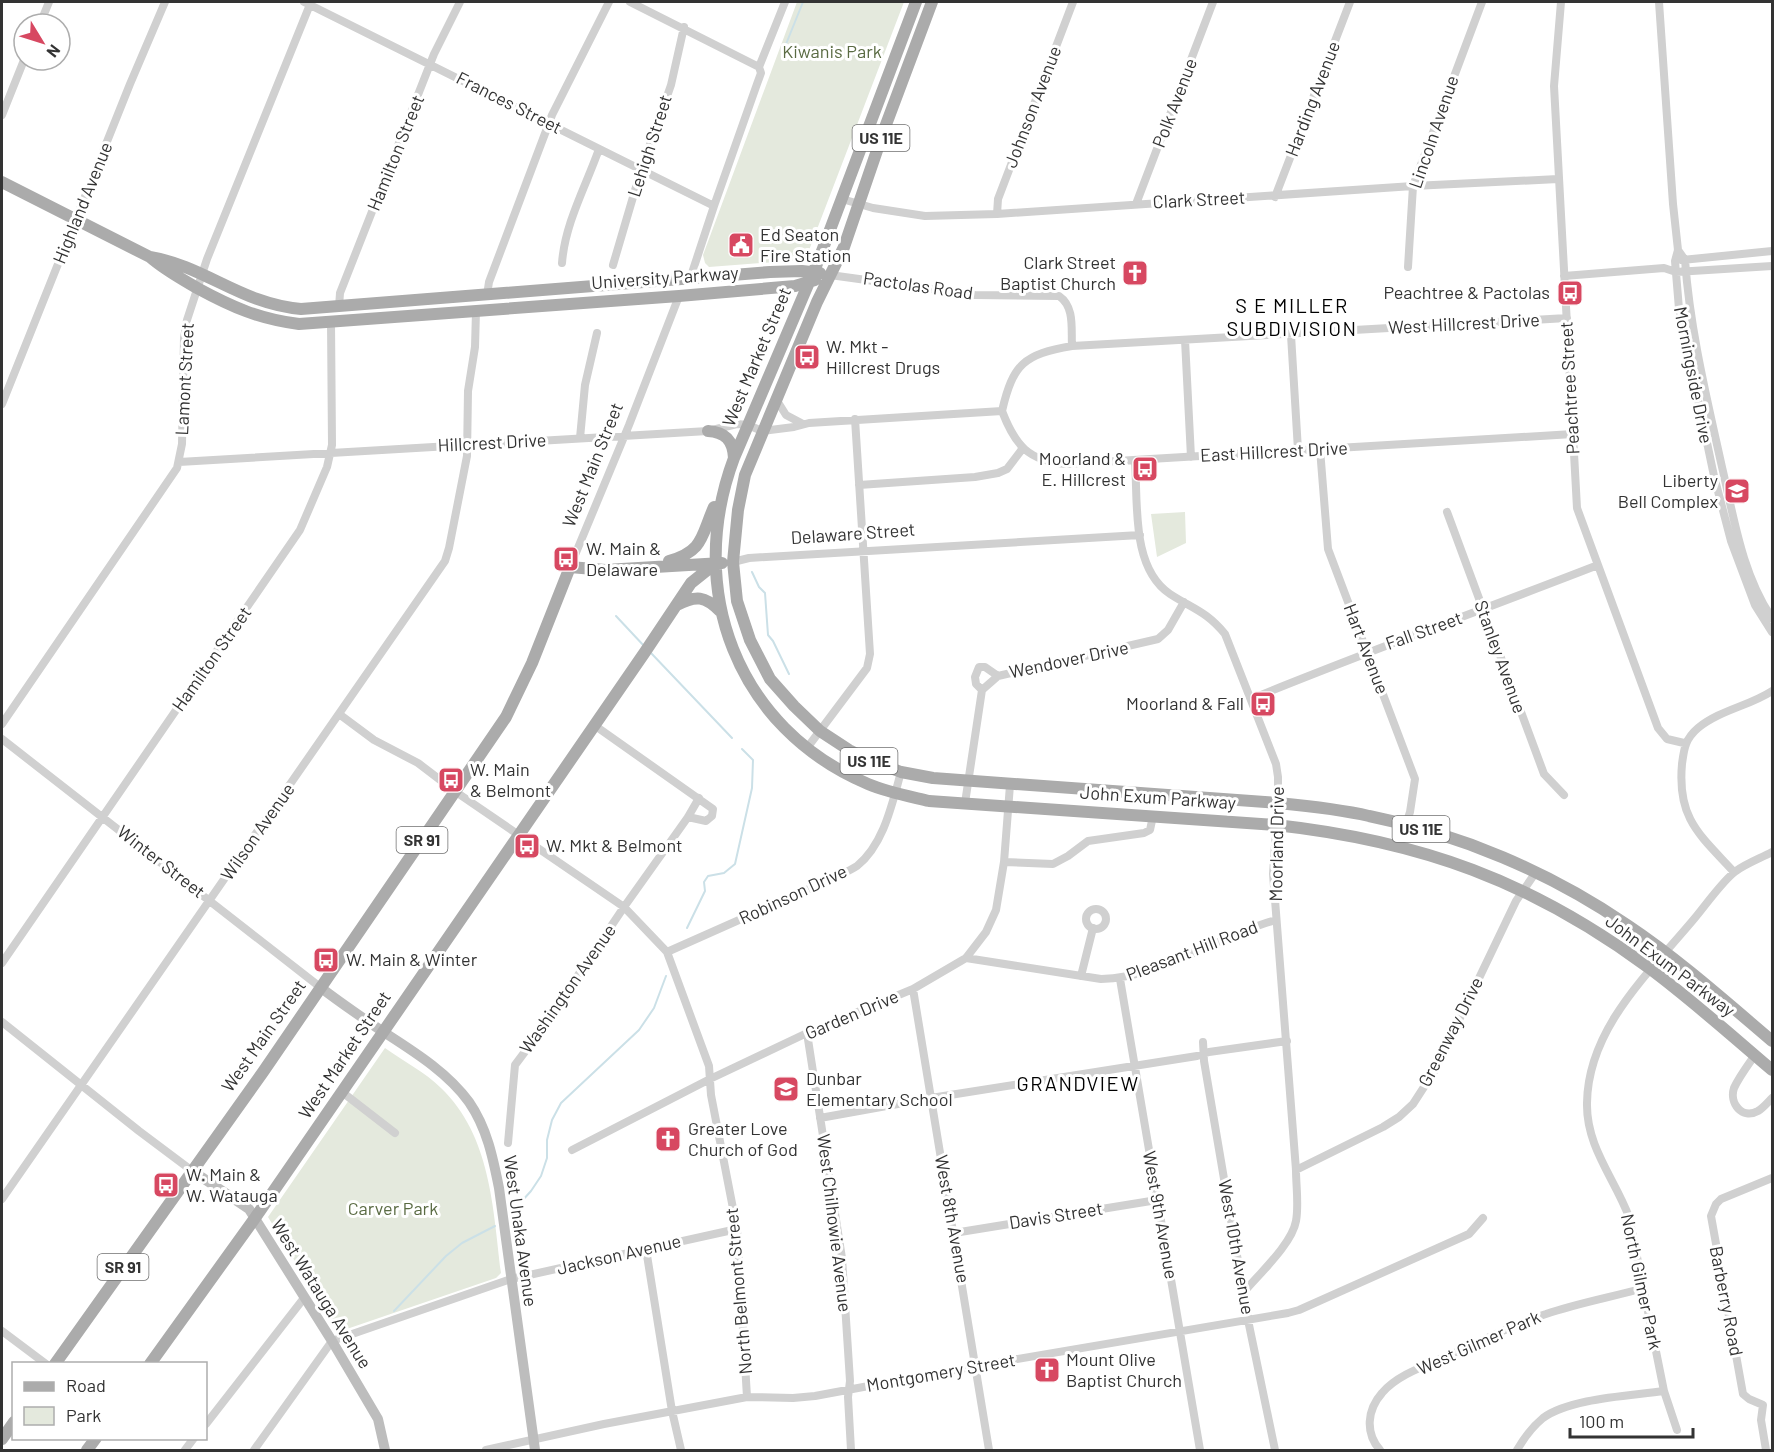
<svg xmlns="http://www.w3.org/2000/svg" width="1774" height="1452" font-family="Barlow,sans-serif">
  <rect width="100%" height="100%" fill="#fff"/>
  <!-- green -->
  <path fill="#e4e9dd" d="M797,2H904L806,258L801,260L709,267L705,263L703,255Z
    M1185,512L1186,543L1157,557L1151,514Z
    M385,1048C403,1061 425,1072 441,1088C491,1136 493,1208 501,1273L496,1278L338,1332L268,1217Z"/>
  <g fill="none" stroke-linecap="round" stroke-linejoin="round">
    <!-- stream -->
    <path stroke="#cbe0e7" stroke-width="2" d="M782,54L803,2
      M752,572L759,587L765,593L768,635L773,641L789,674
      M616,616L645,647
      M651,653L732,738
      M687,928L705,891L704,882L708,876L724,873L735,864L752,788L753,760L742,749
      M512,1212L531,1191L541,1176L547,1158V1140L552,1120L561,1103L639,1030L654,1008L666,976
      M394,1311L446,1256L462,1243L495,1226"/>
    <!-- street -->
    <path stroke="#d0d0d0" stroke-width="8" d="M304,2L714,206
      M630,2L759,67
      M1561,2L1554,86L1577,508L1658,728L1667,739L1684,743
      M1659,2L1673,204L1678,250L1675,261L1679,309L1714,476L1731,541L1755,605L1772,632
      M40,24L49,2
      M2,115L24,60
      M1275,197L1350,2
      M842,199L873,208L925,216L997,214L1413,186L1558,179
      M1136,204L1213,2
      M997,214L998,199L1073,2
      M1678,250L1685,260C1690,330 1707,399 1722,467C1734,518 1742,574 1772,618
      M1682,260L1772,251
      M562,263C565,223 586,186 599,149
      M613,265L641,170L671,85L684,27
      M1408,267L1413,186L1482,2
      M830,275L975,295L1059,296C1075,307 1071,329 1072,346
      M1564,276L1664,268L1676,272L1772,266
      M690,279L714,206L757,84L761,73L759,67L785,2
      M487,295L489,282L552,115L609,2
      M339,307L340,293L434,54L460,2
      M1291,335L1298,450
      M1185,340L1191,457
      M776,399L786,415L803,424
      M2,404L130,84L165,2
      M1002,411C1013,364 1024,354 1072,346L1567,318
      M1002,411C1015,445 1028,461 1066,464L1573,434
      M580,438L585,385L597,333
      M1320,449L1328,549L1415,779L1410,812L1399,845
      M1135,461C1138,503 1131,568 1170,594C1193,609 1206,611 1225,634L1276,764L1278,777V803L1273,874L1296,1170C1296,1186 1299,1205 1296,1221C1292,1244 1259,1274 1244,1292
      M179,462L708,431L737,424L748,425L762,431L794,427L809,423L1002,411
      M859,485L975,477L998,473L1007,469L1023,448
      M1447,512L1544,774L1564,795
      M733,562L749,558L1140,535
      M570,567L629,425L679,296
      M982,690L976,684L975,677L979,667H985L998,676
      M1251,699C1366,652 1482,610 1598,565
      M339,714L374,740L418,763L456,792L624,907L667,952L709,1066L711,1095L737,1229L747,1397
      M2,724L177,468L182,444L184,338L187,320L207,259L311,2
      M594,725L713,809L712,816L706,821L688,817
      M2,739L320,987
      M807,748L867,668L870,654L855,419
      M965,803L982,690L998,676L1158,639L1168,630L1184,602
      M1004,862L1053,864L1068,856L1088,841L1144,833L1150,830L1153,816
      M1734,872C1700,835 1677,819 1682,764C1684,749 1685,739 1698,728C1720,710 1749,706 1772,691
      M1086 919a10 10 0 1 1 20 0a10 10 0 1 1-20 0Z
      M667,952L836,877C842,874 851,870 857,866C884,844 892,804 901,772
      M966,958L1101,979C1159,979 1219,935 1276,920
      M2,963L300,530L327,467L332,445L331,322
      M1081,976L1093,928
      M1120,979L1200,1450
      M913,989L989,1450
      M2,1022L139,1131L191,1170
      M807,1033L842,1258L850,1381L848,1397L851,1450
      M1203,1042L1204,1061L1248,1320L1275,1450
      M1755,1055C1748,1065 1739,1077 1734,1088C1729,1103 1742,1120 1758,1111C1763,1108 1768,1102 1772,1098
      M342,1092L395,1133
      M820,1118L931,1098L1197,1056L1209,1052L1287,1041
      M508,1143L515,1065L539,1033L624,907L688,817L699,798
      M572,1150L710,1079L807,1033L913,989L966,958L986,932L996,910L1004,862L1010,785
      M1296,1170L1383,1127L1399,1117L1413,1104L1435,1070L1516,901L1536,872
      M2,1199L445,561L449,548L467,456L468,391L475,347L476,311
      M954,1233L1157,1200
      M646,1249L672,1411L681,1450
      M2,1331L46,1364
      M206,1424L304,1298
      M1677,1430L1664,1391L1629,1217C1615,1179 1586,1147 1587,1103C1588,1028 1649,973 1694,919C1705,906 1724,879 1736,871C1747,863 1761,858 1772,852
      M185,1450L194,1438
      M254,1450L332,1341L511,1279L737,1229
      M486,1450L604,1424L747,1397L793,1398L815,1396L976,1366L1288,1313L1299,1310L1469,1234L1483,1218
      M1380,1450C1365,1433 1367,1410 1382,1393C1398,1374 1428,1365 1450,1355C1482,1341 1514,1324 1546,1314C1578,1303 1612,1297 1644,1288
      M1517,1450C1524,1438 1532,1427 1543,1418C1570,1398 1630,1396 1664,1391
      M1766,1450L1761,1420L1763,1405L1749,1399L1743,1394L1711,1216L1716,1204L1721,1199L1772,1178"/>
    <!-- secondary -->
    <path stroke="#bdbdbd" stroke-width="10" d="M320,987C338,1001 357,1014 376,1027C408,1048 446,1070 469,1102C487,1128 493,1158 499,1188L535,1450
      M191,1170L249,1209L332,1341L378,1419L385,1450"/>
    <!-- primary -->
    <path stroke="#ababab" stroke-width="12" d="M916,2L819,259L734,458C685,589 736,728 868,784C887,792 908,796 929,801L1276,825C1421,841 1531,881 1649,968C1692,1000 1732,1036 1772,1070
      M932,2L884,130L844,247L817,302L745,475L738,510L733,562L737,601L750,640L770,679L794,706L820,731L849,750L869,760L901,772L933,778L1278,803C1309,806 1339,809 1369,816C1460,834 1549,872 1627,925C1678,959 1725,1001 1772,1041
      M2,182L150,257C165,270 180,278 197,288C232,307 259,319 299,324L679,296L795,286L815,280
      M150,257C205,266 241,304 301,309L770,272L802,271L820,273
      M708,431C725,432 733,440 734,458
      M669,561C704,551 701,536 714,507
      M677,605C696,595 705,596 720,611
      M55,1364L263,1072L506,717L532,663L570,567L605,570L722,563
      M150,1364L255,1218L645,652L691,583L716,563
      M2,1439L14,1422
      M87,1450L96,1438"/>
  </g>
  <!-- icons -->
  <defs>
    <g id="civic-square" transform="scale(1.35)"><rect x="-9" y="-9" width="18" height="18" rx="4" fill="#d74861" stroke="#fff"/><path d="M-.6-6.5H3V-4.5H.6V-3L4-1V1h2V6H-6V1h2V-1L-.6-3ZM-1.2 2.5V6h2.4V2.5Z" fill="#fff"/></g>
    <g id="church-square" transform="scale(1.35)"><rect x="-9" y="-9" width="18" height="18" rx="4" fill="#d74861" stroke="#fff"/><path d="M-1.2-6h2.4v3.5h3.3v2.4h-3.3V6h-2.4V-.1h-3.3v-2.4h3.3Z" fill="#fff"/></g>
    <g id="bus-square" transform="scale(1.35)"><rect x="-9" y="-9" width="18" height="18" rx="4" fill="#d74861" stroke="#fff"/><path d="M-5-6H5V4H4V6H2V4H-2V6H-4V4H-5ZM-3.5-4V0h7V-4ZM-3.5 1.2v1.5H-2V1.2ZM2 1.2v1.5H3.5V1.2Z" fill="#fff"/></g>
    <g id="school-square" transform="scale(1.35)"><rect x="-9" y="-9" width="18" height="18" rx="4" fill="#d74861" stroke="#fff"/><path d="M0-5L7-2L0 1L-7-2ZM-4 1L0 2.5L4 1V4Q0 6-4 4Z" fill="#fff"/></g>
  </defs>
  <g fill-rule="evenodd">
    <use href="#civic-square" x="741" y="245"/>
    <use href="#church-square" x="1135" y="273"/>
    <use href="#bus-square" x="1570" y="293"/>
    <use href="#bus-square" x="807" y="357"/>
    <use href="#bus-square" x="1145" y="469"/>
    <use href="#school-square" x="1737" y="491"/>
    <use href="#bus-square" x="566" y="559"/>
    <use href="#bus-square" x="1263" y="704"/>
    <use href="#bus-square" x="451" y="780"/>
    <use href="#bus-square" x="527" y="846"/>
    <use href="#bus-square" x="326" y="960"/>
    <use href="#school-square" x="786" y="1089"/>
    <use href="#church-square" x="668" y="1139"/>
    <use href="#bus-square" x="166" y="1185"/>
    <use href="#church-square" x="1047" y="1370"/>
  </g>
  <g text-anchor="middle" stroke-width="6" stroke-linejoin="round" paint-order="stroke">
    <!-- shield labels -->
    <g fill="#fff" stroke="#707070" stroke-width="1.5">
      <rect x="852.5" y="125" width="57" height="26" rx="4.5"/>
      <rect x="840.5" y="748" width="57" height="26" rx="4.5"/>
      <rect x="1392.5" y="816" width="57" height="26" rx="4.5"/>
      <rect x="396.5" y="827" width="51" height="26" rx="4.5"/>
      <rect x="97.5" y="1254" width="51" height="26" rx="4.5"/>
    </g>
    <g font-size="16" font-weight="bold" fill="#333">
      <text x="881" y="144">US 11E</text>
      <text x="869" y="767">US 11E</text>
      <text x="1421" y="835">US 11E</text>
      <text x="422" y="846">SR 91</text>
      <text x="123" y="1273">SR 91</text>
    </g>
    <!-- park labels -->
    <g font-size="18" fill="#5a6b43" stroke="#fff">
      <text x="832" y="58">Kiwanis Park</text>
      <text x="393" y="1215">Carver Park</text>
    </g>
    <!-- street labels -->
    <g font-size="18" fill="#333" stroke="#fff">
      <text transform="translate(1313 99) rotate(-69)" y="6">Harding Avenue</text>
      <text transform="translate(509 103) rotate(27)" y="6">Frances Street</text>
      <text transform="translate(1175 103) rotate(-69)" y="6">Polk Avenue</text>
      <text transform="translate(1033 107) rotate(-69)" y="6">Johnson Avenue</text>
      <text transform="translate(1434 132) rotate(-71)" y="6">Lincoln Avenue</text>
      <text transform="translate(650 146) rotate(-72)" y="6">Lehigh Street</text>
      <text transform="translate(396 153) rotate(-68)" y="6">Hamilton Street</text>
      <text transform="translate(1199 200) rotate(-3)" y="6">Clark Street</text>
      <text transform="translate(83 203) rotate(-68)" y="6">Highland Avenue</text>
      <text transform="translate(665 278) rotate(-4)" y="6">University Parkway</text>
      <text transform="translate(918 286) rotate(8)" y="6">Pactolas Road</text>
      <text transform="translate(1464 324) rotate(-3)" y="6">West Hillcrest Drive</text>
      <text transform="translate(757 357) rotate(-67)" y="6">West Market Street</text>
      <text transform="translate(1693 375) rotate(79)" y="6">Morningside Drive</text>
      <text transform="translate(185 379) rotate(-87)" y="6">Lamont Street</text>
      <text transform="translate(1570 388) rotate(-93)" y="6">Peachtree Street</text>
      <text transform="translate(492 443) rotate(-3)" y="6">Hillcrest Drive</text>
      <text transform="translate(1274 452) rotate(-3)" y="6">East Hillcrest Drive</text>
      <text transform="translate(593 465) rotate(-68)" y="6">West Main Street</text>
      <text transform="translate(853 534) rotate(-4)" y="6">Delaware Street</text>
      <text transform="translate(1424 631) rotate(-20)" y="6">Fall Street</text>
      <text transform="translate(1366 649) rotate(69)" y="6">Hart Avenue</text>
      <text transform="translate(1500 657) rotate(70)" y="6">Stanley Avenue</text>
      <text transform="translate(212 659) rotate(-55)" y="6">Hamilton Street</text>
      <text transform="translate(1069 660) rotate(-12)" y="6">Wendover Drive</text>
      <text transform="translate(1158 798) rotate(4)" y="6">John Exum Parkway</text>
      <text transform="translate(258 832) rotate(-55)" y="6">Wilson Avenue</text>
      <text transform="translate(1277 844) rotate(-89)" y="6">Moorland Drive</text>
      <text transform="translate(161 862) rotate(38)" y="6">Winter Street</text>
      <text transform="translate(793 895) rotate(-25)" y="6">Robinson Drive</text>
      <text transform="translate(1192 951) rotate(-21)" y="6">Pleasant Hill Road</text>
      <text transform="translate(1670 966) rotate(37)" y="6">John Exum Parkway</text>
      <text transform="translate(568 989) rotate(-55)" y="6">Washington Avenue</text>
      <text transform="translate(852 1015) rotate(-23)" y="6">Garden Drive</text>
      <text transform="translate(1451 1032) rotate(-63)" y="6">Greenway Drive</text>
      <text transform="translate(264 1036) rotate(-55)" y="6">West Main Street</text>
      <text transform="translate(345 1055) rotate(-56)" y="6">West Market Street</text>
      <text transform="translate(1160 1215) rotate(80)" y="6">West 9th Avenue</text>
      <text transform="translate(1056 1216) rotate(-9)" y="6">Davis Street</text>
      <text transform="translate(952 1219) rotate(80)" y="6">West 8th Avenue</text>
      <text transform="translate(834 1223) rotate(83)" y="6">West Chilhowie Avenue</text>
      <text transform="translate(520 1231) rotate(82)" y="6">West Unaka Avenue</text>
      <text transform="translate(1236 1247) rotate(80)" y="6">West 10th Avenue</text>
      <text transform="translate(619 1255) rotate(-13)" y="6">Jackson Avenue</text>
      <text transform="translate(1641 1282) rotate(78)" y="6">North Gilmer Park</text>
      <text transform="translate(739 1291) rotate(-95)" y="6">North Belmont Street</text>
      <text transform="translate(321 1294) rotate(58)" y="6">West Watauga Avenue</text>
      <text transform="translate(1726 1301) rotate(79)" y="6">Barberry Road</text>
      <text transform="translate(1479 1343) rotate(-24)" y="6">West Gilmer Park</text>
      <text transform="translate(941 1373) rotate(-10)" y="6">Montgomery Street</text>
    </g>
    <!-- poi labels -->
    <g font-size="18" fill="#333" stroke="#fff" text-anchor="start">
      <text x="760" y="241">Ed Seaton<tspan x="760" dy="21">Fire Station</tspan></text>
      <text x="1116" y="269" text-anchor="end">Clark Street<tspan x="1116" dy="21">Baptist Church</tspan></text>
      <text x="1550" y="299" text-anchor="end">Peachtree &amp; Pactolas</text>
      <text x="826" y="353">W. Mkt -<tspan x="826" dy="21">Hillcrest Drugs</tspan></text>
      <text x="1126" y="465" text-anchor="end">Moorland &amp;<tspan x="1126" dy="21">E. Hillcrest</tspan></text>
      <text x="1718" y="487" text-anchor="end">Liberty<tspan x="1718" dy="21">Bell Complex</tspan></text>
      <text x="586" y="555">W. Main &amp;<tspan x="586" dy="21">Delaware</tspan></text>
      <text x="1244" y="710" text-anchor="end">Moorland &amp; Fall</text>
      <text x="470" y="776">W. Main<tspan x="470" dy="21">&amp; Belmont</tspan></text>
      <text x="546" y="852">W. Mkt &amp; Belmont</text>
      <text x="346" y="966">W. Main &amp; Winter</text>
      <text x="806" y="1085">Dunbar<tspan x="806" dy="21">Elementary School</tspan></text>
      <text x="688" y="1135">Greater Love<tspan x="688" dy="21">Church of God</tspan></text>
      <text x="186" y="1181">W. Main &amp;<tspan x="186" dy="21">W. Watauga</tspan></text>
      <text x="1066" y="1366">Mount Olive<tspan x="1066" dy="21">Baptist Church</tspan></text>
    </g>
    <!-- neighbourhood labels -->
    <g font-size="20" letter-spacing="1.5" fill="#000" stroke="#fff">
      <text x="1292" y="313">S E MILLER<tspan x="1292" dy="23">SUBDIVISION</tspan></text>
      <text x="1078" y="1091">GRANDVIEW</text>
    </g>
  </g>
  <!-- border -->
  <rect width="1774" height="1452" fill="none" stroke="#333333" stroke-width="6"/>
  <!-- legend -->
  <rect x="12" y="1362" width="195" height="78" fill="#ffffff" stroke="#adadad" stroke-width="1.5"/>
  <rect x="24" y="1382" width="30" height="9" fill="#ababab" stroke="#adadad" stroke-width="1.5"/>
  <text x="66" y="1392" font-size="18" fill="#333333">Road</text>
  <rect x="24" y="1407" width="30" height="18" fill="#e4e9dd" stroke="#adadad" stroke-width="1.5"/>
  <text x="66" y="1422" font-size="18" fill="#333333">Park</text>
  <!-- north arrow -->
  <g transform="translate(42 42) rotate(128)"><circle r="28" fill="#ffffff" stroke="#adadad" stroke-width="1.5"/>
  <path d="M0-4.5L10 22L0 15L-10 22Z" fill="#d74861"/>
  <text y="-9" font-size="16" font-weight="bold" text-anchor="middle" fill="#333333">N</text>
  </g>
  <!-- scale -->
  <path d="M1570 1428v9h123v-9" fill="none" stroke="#333333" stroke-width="3"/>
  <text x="1579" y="1428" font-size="18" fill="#333333" stroke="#ffffff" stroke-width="4.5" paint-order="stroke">100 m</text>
</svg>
